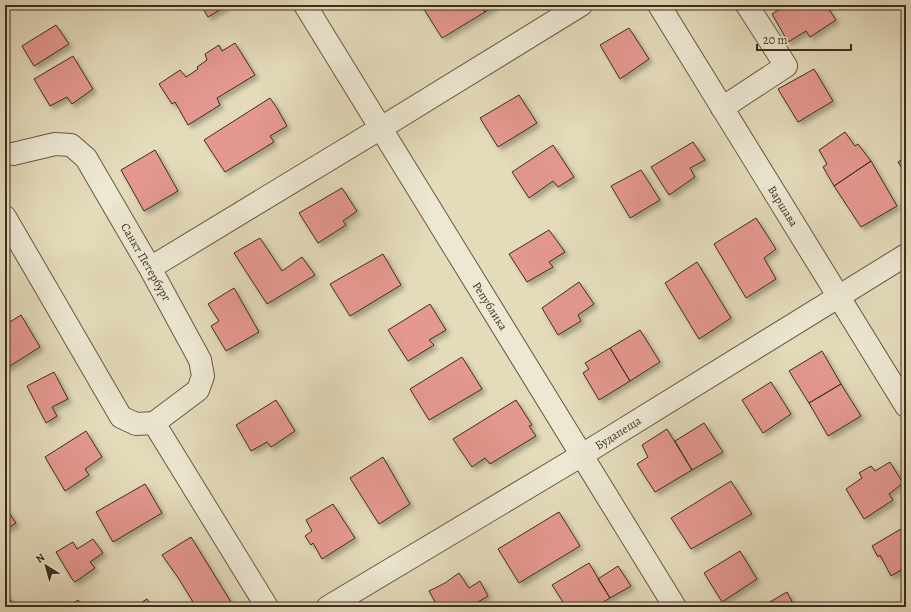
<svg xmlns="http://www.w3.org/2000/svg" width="911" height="612" font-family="Alegreya,serif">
  <defs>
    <filter id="shadow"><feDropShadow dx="3.5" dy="3.5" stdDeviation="2" flood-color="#0004"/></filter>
  </defs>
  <rect width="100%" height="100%" fill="#e4dbbb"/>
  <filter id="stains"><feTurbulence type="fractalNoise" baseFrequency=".005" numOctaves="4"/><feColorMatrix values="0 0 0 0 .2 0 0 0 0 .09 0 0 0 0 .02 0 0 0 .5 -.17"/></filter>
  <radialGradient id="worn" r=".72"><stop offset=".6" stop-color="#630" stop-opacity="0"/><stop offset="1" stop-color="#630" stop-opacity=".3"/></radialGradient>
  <!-- building -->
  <path fill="#e49890" stroke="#3c2e1e" filter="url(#shadow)" d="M201,5H228L208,17Z
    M423,5H480L485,12L442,38L422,6Z
    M480,5H496L485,12Z
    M786,5H826L836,20L810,37L806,31L788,42L772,14Z
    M56,25L69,44L34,66L22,46Z
    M629,28L649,59L620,79L600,45Z
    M235,43L255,75L217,98L220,105L188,125L175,102L172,104L159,84L180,70L186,77L198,69L197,67L207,60L205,54L219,45L222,51Z
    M73,56L93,89L72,104L67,97L50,106L34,79Z
    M814,69L833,101L798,122L778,89Z
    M519,95L537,123L498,147L480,118Z
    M270,98L277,108L287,126L270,136L274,142L225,172L204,140Z
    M845,132L855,146L858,144L871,161L834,186L823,167L827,164L819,150Z
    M693,142L705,160L690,168L695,177L669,195L651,167Z
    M553,145L574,177L558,187L553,181L529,198L512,172Z
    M155,150L178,191L144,211L121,170Z
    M906,157V175L898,162Z
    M871,161L897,206L861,227L834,186Z
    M641,170L660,200L630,218L611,186Z
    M342,188L357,211L343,221L346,225L318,243L299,213Z
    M756,218L776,249L764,258L776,279L746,298L714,244Z
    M549,230L565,252L549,262L553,267L527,282L509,254Z
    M260,238L282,271L302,257L315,275L267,304L234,253Z
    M383,254L401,285L350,316L330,284Z
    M697,262L731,318L699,339L665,283Z
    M579,282L594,304L578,315L581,321L558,335L542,308Z
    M234,288L259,332L226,351L211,326L219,321L208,304Z
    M430,304L446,330L429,340L434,345L408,361L388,330Z
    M21,315L40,347L5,369V325Z
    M640,330L660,362L630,381L610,348Z
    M610,348L630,381L599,400L583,373L589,369L585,363Z
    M822,351L841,384L809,403L789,371Z
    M462,357L482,389L429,420L410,389Z
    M54,372L68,399L52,407L57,416L46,423L27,386Z
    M771,382L791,414L763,433L742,400Z
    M841,384L861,416L828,436L809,403Z
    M276,400L295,431L271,447L267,442L251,451L236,425Z
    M516,400L532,425L529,426L536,436L490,464L485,458L472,467L453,439Z
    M704,423L723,452L692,470L675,441Z
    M667,429L692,470L655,492L637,464L648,457L642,445Z
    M86,431L102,457L85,469L89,475L65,491L45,457Z
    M383,457L410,504L379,524L350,478Z
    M890,462L903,483L889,494L893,500L864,519L846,489L862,478L859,473L871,466L875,471Z
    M731,481L752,514L691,549L671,518Z
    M145,484L162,513L113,542L96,512Z
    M333,504L355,538L322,559L313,543L311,545L305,536L312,531L306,520Z
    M5,507L16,523L5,530Z
    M559,512L580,546L519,583L498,549Z
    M906,526V567L891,576L880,555L878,557L872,546Z
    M191,537L234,607H196L179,579L162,555Z
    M93,539L103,553L90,562L95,568L75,582L72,579L56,552L73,542L77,549Z
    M740,551L757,579L722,602L704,573Z
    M589,563L610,598L595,607H555L563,602L552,585Z
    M618,566L631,586L610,598L598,579Z
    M459,573L469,588L480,581L488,596L478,602L480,607H438L429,591L445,583Z
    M5,592L11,601L5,605Z
    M787,592L795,607H761Z
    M147,599L152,607H134Z
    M78,600L83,607H67Z"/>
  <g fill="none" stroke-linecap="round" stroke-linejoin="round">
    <!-- minor casing -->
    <g stroke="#665945" stroke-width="24">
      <path id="minor" d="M305,5L675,607
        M659,5L906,406
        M722,108L786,66L747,5
        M13,154L55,144L71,145L86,158L150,268L200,360L203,376L198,390L154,423L267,607
        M5,217L121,417L136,424L154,423
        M150,268L381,128L581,5
        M328,607L582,455L906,255"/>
    </g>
    <!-- minor -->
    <use href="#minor" stroke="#ede8d3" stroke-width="22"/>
  </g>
  <g text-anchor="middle" stroke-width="3.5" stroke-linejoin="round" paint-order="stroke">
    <!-- street labels -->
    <g font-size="12" fill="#3c2e1e" stroke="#ede8d3">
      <text transform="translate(783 206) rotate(58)" y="4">Варшава</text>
      <text transform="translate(146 262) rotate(60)" y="4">Санкт Петербург</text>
      <text transform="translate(490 306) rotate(58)" y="4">Република</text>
      <text transform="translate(618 433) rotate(-32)" y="4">Будапеща</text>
    </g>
  </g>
  <!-- margin -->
  <rect width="911" height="612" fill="none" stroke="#e4dbbb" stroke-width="20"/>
  <rect x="6" y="6" width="899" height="600" fill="none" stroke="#3c2e1e" stroke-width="2"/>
  <rect x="10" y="10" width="891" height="592" fill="none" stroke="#3c2e1e"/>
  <!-- north arrow -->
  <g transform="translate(46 566) rotate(323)" stroke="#ede8d3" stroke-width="3" paint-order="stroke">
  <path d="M0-3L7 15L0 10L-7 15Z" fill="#3c2e1e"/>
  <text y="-6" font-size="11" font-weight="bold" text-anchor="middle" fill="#3c2e1e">N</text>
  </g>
  <!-- scale -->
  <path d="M757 44v6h94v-6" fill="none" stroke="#3c2e1e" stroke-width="2"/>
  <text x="763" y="44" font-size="12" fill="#3c2e1e" stroke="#ede8d3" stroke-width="3" paint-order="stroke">20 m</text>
  <rect width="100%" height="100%" filter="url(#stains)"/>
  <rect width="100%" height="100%" fill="url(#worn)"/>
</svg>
